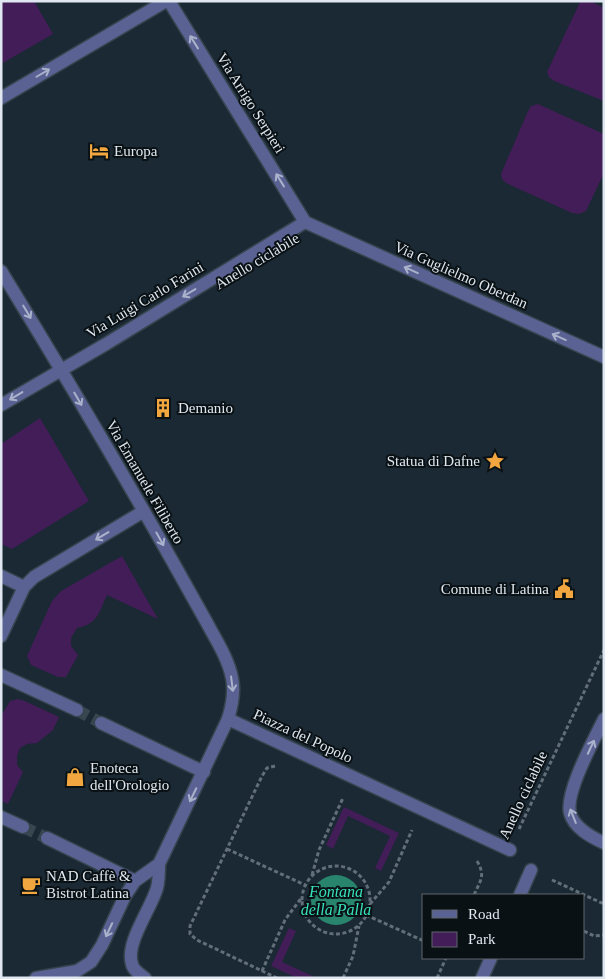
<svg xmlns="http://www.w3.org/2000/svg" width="605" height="979" font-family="Georgia,serif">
  <rect width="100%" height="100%" fill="#1a2934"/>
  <!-- green -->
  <path fill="#421d57" d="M1,1H34L53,34L1,64Z
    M582,1H590L604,8V101L554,81L549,77L547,72L580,2Z
    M538,104L604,134V173L586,211L579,214L572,213L506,183L502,179L501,174L528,111L531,106Z
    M40,418L89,501L12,549L1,544V444Z
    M122,556L158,619L107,595C99,612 98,624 77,628L71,638V646L78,655L66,677H58L31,665L27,656L52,601L61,591Z
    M18,699L25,701L59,717L53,730L37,743L27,744L20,748L17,756V765L23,772L8,804L1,801V716L10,701Z
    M344,807L399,833L381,871L375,868L390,836L348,816L333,849L326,845Z
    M289,928L296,931L282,962L317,978H297L271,966Z"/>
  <!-- water -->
  <path fill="#29846e" d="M311 900a25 25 0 1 1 50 0a25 25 0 1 1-50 0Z"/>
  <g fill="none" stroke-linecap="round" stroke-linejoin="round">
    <!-- minor-tunnel -->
    <path stroke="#384650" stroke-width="12" stroke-dasharray="12 6" stroke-linecap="butt" d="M77,710L101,723
      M23,827L47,838"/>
    <!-- pedestrian casing -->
    <g stroke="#36444e" stroke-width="15">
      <path id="pedestrian" d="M228,719L510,850
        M520,895L531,870
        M145,978C140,974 133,970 132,964C125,943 151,909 157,888C159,880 159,872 159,864
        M482,978L491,958"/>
    </g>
    <!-- minor casing -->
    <g stroke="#36444e" stroke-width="15">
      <path id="minor" d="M169,1L305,222
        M1,98L166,1
        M305,222L604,357
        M1,271C60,367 118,465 174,564C185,584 196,603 207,623C216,640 228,658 232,678C235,692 232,706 228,719L159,864L135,881L125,896L102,945L91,962L77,971L36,978
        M1,405L106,344L305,222
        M1,576L24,587
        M1,636L24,587L34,577L144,511
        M1,675L77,710
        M604,719C594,740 565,792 570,813C574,828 591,837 604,843
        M101,723L204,772
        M1,817L23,827
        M47,838L135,881"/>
    </g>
    <!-- path -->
    <path stroke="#626f79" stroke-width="3" stroke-dasharray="4 2.5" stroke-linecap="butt" d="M275,766L267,768L262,776L190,926V934L197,940L277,978
      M519,829L604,650
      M227,849L305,885
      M302 900a34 34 0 1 1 68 0a34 34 0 1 1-68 0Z
      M312,875L319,850L343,798
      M552,880L604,904
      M474,895C480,881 486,876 477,861
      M370,904L389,882L412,830
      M366,915L424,941
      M584,931L594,936L604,935
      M262,971L285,920L302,897
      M343,978L353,956L359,926
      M437,978L446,958"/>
    <!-- pedestrian -->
    <use href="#pedestrian" stroke="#5a6293" stroke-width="12"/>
    <!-- minor -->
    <use href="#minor" stroke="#5a6293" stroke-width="12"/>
  </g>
  <!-- one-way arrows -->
  <defs><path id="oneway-shaft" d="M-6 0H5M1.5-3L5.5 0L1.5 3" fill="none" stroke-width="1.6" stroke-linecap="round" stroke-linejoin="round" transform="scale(1.25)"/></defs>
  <g stroke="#aab2cb">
    <use href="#oneway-shaft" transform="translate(194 42) rotate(-122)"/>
    <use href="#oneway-shaft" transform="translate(43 73) rotate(-30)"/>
    <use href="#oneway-shaft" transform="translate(280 180) rotate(-122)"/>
    <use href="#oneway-shaft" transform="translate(411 270) rotate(-156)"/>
    <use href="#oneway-shaft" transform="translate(189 293) rotate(149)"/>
    <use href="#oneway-shaft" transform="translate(27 312) rotate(59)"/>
    <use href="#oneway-shaft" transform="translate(559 337) rotate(-156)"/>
    <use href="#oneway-shaft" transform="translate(16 396) rotate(149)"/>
    <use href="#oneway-shaft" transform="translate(78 399) rotate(60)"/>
    <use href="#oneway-shaft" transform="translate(102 536) rotate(149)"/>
    <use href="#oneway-shaft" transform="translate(160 539) rotate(61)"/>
    <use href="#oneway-shaft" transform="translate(232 684) rotate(83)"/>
    <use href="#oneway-shaft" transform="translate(591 747) rotate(-65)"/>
    <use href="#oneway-shaft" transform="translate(193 795) rotate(116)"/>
    <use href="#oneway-shaft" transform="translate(573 816) rotate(-112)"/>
    <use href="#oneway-shaft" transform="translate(109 930) rotate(115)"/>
  </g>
  <!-- icons -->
  <defs>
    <g id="hotel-bare" transform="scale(1.5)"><path d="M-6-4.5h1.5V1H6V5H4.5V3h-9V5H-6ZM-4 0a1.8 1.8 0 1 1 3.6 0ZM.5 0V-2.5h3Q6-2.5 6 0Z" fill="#f1a63f" stroke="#0a1115" stroke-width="2.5" paint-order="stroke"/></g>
    <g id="building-bare" transform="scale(1.5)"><path d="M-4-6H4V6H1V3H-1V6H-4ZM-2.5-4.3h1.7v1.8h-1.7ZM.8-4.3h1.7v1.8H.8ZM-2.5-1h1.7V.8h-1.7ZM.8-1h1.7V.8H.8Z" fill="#f1a63f" stroke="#0a1115" stroke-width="2.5" paint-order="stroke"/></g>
    <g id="sight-bare" transform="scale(1.5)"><path d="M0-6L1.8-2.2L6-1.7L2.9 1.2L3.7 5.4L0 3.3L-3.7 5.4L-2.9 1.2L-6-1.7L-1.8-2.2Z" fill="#f1a63f" stroke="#0a1115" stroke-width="2.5" paint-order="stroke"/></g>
    <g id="civic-bare" transform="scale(1.5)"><path d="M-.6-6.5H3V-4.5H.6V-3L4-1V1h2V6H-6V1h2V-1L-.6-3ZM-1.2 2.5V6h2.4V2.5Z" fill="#f1a63f" stroke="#0a1115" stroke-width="2.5" paint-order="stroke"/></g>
    <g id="shop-bare" transform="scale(1.5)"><path d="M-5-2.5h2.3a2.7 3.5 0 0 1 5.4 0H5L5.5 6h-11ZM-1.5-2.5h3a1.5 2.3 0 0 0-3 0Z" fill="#f1a63f" stroke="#0a1115" stroke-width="2.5" paint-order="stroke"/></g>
    <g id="cafe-bare" transform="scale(1.5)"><path d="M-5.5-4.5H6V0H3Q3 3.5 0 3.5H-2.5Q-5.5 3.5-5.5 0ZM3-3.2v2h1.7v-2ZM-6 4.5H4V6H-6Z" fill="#f1a63f" stroke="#0a1115" stroke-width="2.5" paint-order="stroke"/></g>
  </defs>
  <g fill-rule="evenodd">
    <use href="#hotel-bare" x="99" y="151"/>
    <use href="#building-bare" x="163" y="408"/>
    <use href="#sight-bare" x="495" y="461"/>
    <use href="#civic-bare" x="564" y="589"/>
    <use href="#shop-bare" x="75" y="777"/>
    <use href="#cafe-bare" x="31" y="885"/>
  </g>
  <g text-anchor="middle" stroke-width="4" stroke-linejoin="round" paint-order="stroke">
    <!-- street labels -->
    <g font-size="15" fill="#dfe8f0" stroke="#0a1115">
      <text transform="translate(251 103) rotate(58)" y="5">Via Arrigo Serpieri</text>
      <text transform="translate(257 261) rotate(-31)" y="5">Anello ciclabile</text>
      <text transform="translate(461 275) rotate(24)" y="5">Via Guglielmo Oberdan</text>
      <text transform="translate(145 300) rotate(-31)" y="5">Via Luigi Carlo Farini</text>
      <text transform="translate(145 482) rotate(60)" y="5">Via Emanuele Filiberto</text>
      <text transform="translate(303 736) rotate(25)" y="5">Piazza del Popolo</text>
      <text transform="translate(523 795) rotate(-65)" y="5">Anello ciclabile</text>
    </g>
    <!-- poi labels -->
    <g font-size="15" fill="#dfe8f0" stroke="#0a1115" text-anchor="start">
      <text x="114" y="156">Europa</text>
      <text x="178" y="413">Demanio</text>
      <text x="480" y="466" text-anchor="end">Statua di Dafne</text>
      <text x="549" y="594" text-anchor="end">Comune di Latina</text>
      <text x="90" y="773">Enoteca<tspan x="90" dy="17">dell'Orologio</tspan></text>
      <text x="46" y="881">NAD Caffè &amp;<tspan x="46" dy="17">Bistrot Latina</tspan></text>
    </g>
    <!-- water labels -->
    <g font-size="16" font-style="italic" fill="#38e1bb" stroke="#0a1115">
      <text x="336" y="897">Fontana<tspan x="336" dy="18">della Palla</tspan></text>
    </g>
  </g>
  <!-- border -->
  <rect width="605" height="979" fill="none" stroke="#dfe8f0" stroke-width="5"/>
  <!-- legend -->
  <rect x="422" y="894" width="162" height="65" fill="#0a1115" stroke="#5f676d"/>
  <rect x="432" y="910" width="25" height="8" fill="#5a6293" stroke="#5f676d"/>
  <text x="468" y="919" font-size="15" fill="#dfe8f0">Road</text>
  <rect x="432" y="932" width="25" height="15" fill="#421d57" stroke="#5f676d"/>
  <text x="468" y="944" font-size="15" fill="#dfe8f0">Park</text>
</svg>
